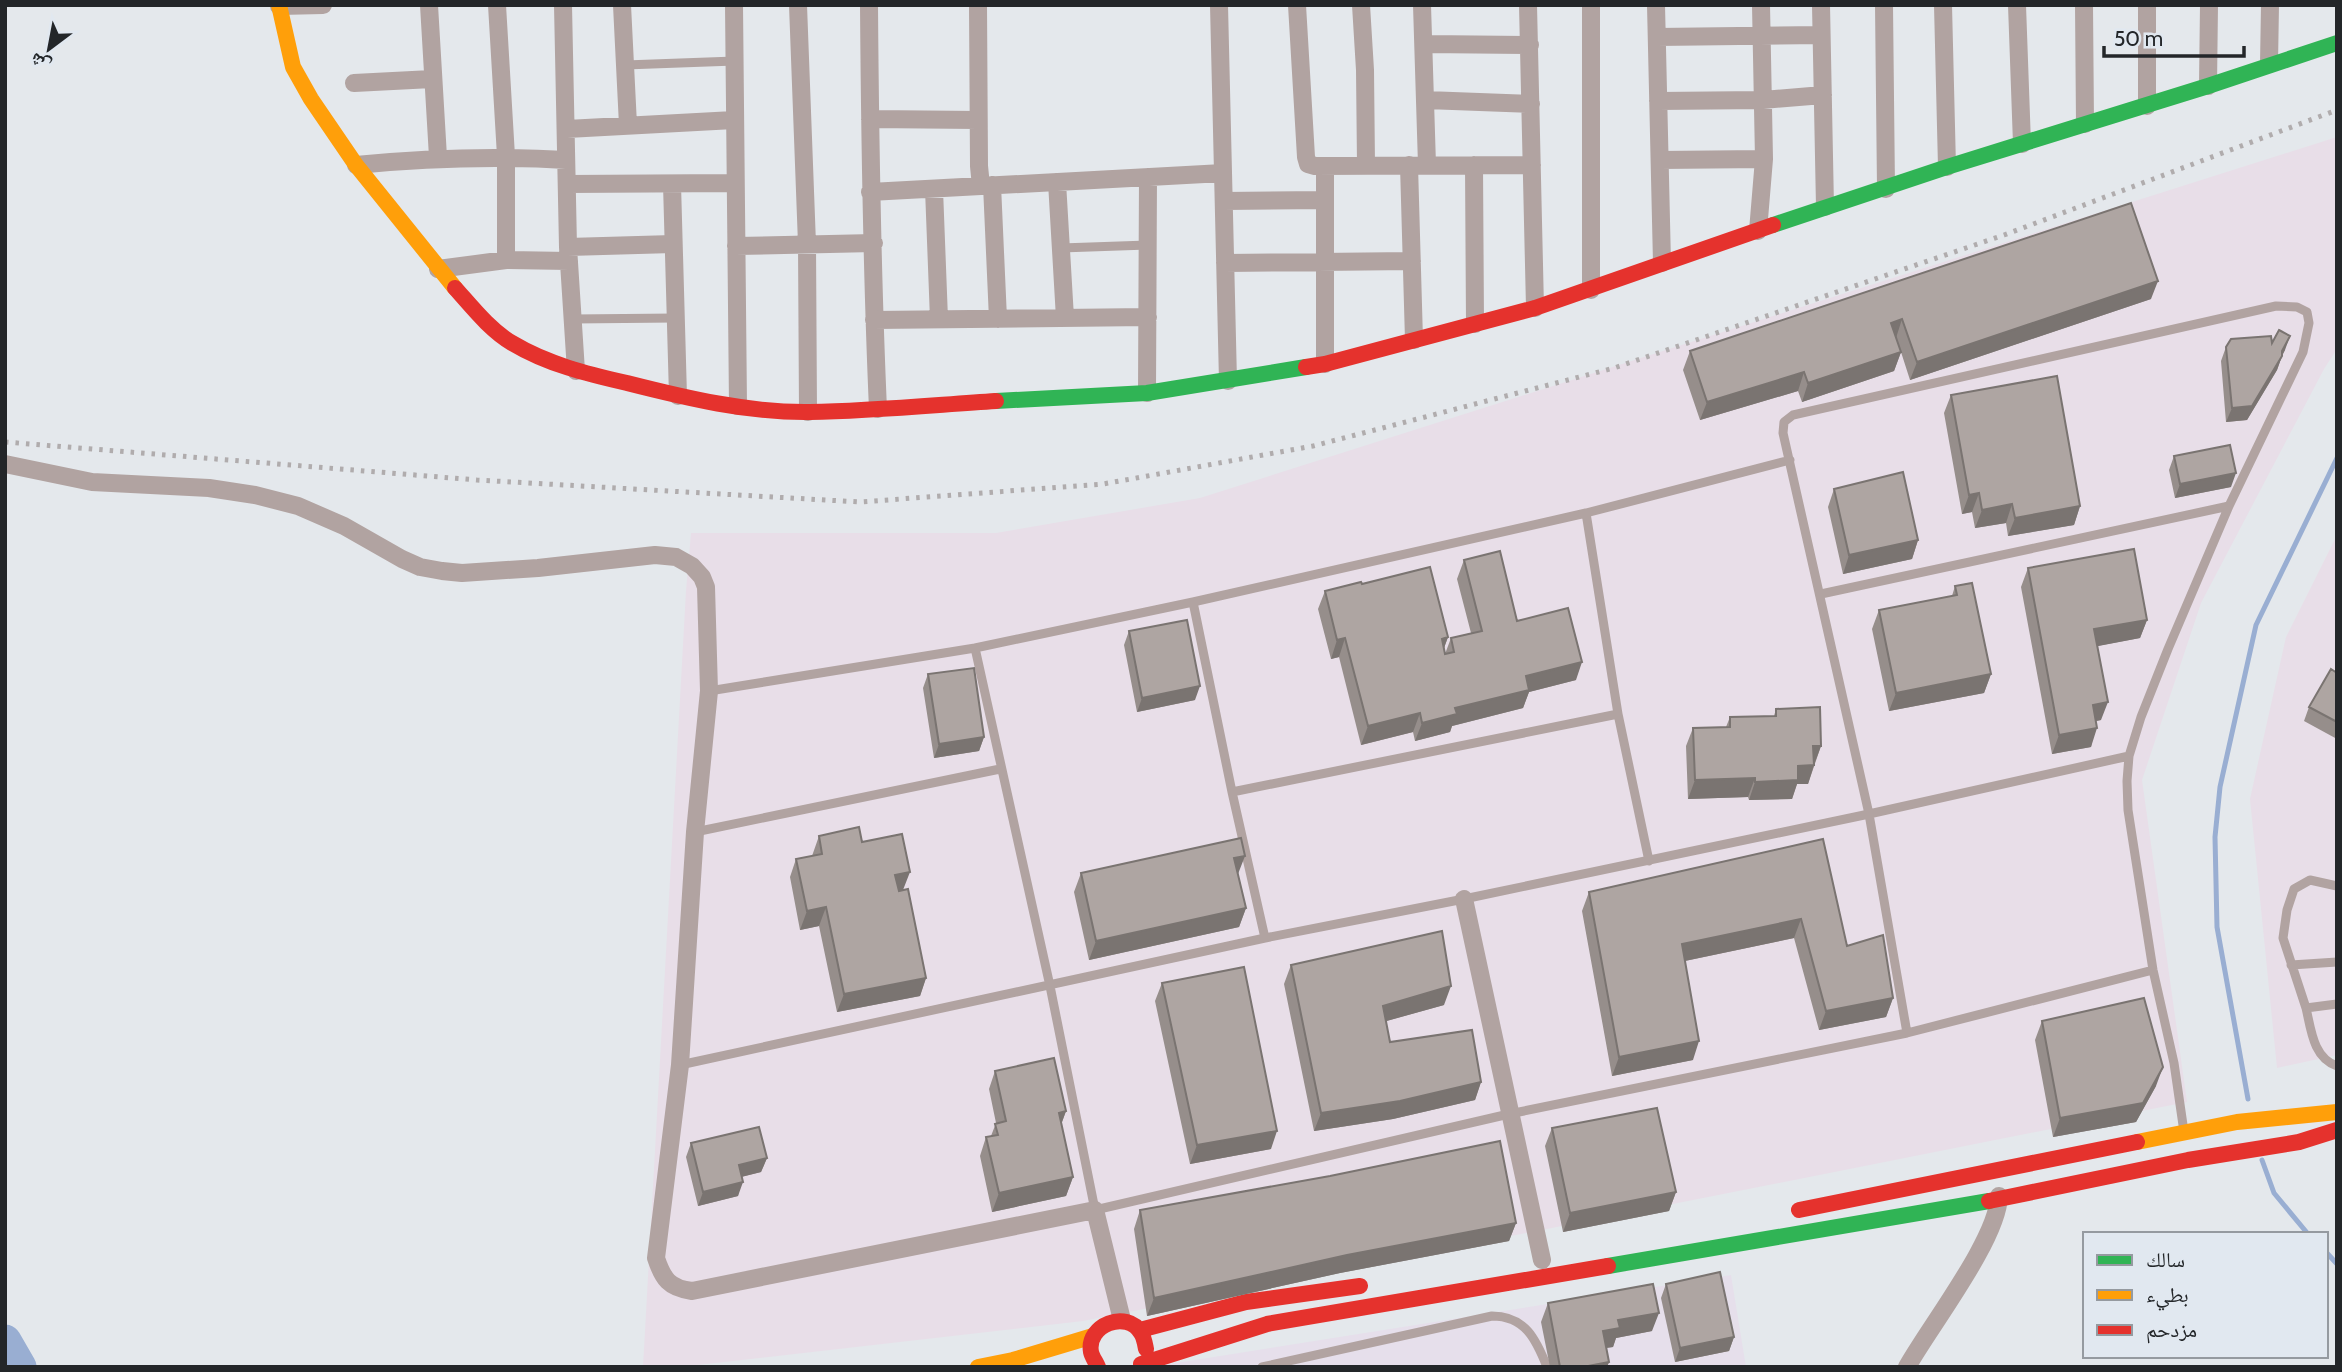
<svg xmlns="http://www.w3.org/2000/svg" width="2342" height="1372" font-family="Cabin,'Noto Naskh Arabic',sans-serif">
  <rect width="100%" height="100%" fill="#e4e8ec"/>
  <!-- commercial -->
  <path fill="#e6dfeb" d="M1731,1275L1746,1367H1151Z"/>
  <!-- industrial -->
  <path fill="#e8dee8" d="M2337,137V349L2324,369L2201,603L2142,780L2187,1102L1083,1321L680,1367H643L686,591L691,533H996L1200,498Z
    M2337,535V1055L2277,1068L2250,799L2286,637Z"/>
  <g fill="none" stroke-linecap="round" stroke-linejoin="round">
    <!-- stream -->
    <path stroke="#99aed2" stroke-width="5" d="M2248,1099L2217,927L2215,837L2220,787L2256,625L2337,458
      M2262,1160L2274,1193L2308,1234
      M2326,1252L2337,1264"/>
    <!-- river -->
    <path stroke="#99aed2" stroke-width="33" d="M5,1341L20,1367"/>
    <!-- lane -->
    <path stroke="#b1a3a1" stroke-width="9" d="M625,65L735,61
      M1061,248L1148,245
      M573,319L675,318
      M1586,513L1618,714L1649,861
      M1821,594L2229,506
      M1193,602L1232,792L1265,938
      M975,648L1050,986L1095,1210L1509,1114L1907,1033L2153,970
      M709,691L975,648L1193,602L1586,513L1790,460
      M1232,792L1618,714
      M695,832L1000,769
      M2291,965L2337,962
      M2337,1004L2306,1008C2311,1029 2313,1058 2337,1066
      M2306,1008L2283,938L2287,910L2294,889L2310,880L2337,886
      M1907,1033L1869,814L1783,433L1784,422L1793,415L2276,306L2297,307L2307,312L2309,323L2303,352L2229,506L2168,649L2141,717L2129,756L2127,781L2128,810L2153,970L2174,1063L2183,1125
      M680,1065L1265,938L1464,899L1869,814L2129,756
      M1262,1367L1492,1316C1525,1316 1536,1339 1547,1367"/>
    <!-- street -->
    <path stroke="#b1a3a1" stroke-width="18" d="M429,5L438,157
      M497,5L506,156V260
      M563,5L568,247L576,371
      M622,5L628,125
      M734,5L738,406
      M798,5L807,244L808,412
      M869,5C870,140 872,275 878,409
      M978,5L979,166L981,186
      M1219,5L1228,381
      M1297,5L1306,157L1308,164L1315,166L1532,165
      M1361,5L1365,70L1366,165
      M1422,5L1427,165
      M1528,5L1535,308
      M1591,5V290
      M1656,5L1662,263
      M1821,5L1825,207
      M1884,5L1886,189
      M1943,5L1947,167
      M2017,5L2022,144
      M2084,5L2085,124
      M279,6L323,5
      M1657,37L1821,35
      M1425,44L1530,45
      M2269,64L2270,5
      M354,83L432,79
      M2208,86L2209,5
      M1426,100L1531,104
      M1658,101L1763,100L1823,95
      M2147,106V5
      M870,119L978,120
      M567,129L734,120
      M1660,160L1764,159
      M356,165C427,158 495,156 566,160
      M1409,165L1414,340
      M1474,165L1475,324
      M1325,166V364
      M1057,182L1065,318
      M567,184L735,183
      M672,184L678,396
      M992,185L998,319
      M934,189L939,319
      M870,192L1223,173
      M1224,201L1324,200
      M1758,231L1764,159L1761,5
      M736,246L874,243
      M568,247L673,244
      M1225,263L1412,261
      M438,269L506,260L569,261
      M874,320L1148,317
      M1147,393L1148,177
      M5,464L92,482L209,488L255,495L298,506L344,526L402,559L420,567L442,571L462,573L538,568L655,555L676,557L692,566L702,577L706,587L709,691L695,832L680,1065L656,1258C663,1279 669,1288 692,1291L1095,1210L1122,1320
      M1464,899L1542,1260
      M1907,1367C1930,1326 1998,1239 1999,1196"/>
    <!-- fast -->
    <path stroke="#30b455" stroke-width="16" d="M1773,225L1947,167L2208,86L2337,43
      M996,401L1147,393L1306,367
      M1608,1266L1989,1201"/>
    <!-- slow -->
    <path stroke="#ff9f0a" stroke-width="16" d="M279,5L293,67L311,99L356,165L455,288
      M2137,1142L2237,1122L2337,1112
      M978,1367L1013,1360L1093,1336"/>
    <!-- jam -->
    <path stroke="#e5322d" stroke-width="16" d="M455,288C472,307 490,330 512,343C547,364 587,374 627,383C686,398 749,413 810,412C872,411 934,405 996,401
      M1306,367L1325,364L1535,308L1773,225
      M1989,1201L2188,1160L2299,1142L2337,1130
      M1799,1210L2137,1142
      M1140,1330L1246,1302L1360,1286
      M1141,1364L1267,1324L1608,1266
      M1098,1367C1096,1362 1092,1357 1091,1352C1086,1325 1127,1309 1141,1333C1144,1337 1145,1344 1146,1349"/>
    <!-- rail -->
    <path stroke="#b0acad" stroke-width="5" stroke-dasharray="3.5 7" stroke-linecap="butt" d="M5,442L477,480L860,502L1103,484L1313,446L1614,368L2004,235L2337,110"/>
  </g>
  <!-- wall -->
  <path fill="#968e8b" d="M2131,203L2151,299L1910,380L1901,352L1894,371L1802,402L1798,391L1700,420L1683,370L1690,351Z
    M2272,343L2285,350L2282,356L2277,370L2247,420L2226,422L2221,361L2226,347Z
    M1951,395L2080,506L2074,525L2008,536L2006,523L1975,528L1972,512L1962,514L1944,413Z
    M2174,456L2231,487L2175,498L2169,470Z
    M1834,489L1918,540L1912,559L1843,574L1828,507Z
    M1464,560L1517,621L1576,680L1529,692L1523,708L1452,726L1450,732L1415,741L1413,732L1361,745L1339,657L1331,659L1318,609L1325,591L1362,584L1448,637L1444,648L1445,654L1451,638L1471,633L1457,579Z
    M2028,568L2147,620L2140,638L2097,646L2101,720L2096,721L2091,747L2052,754L2021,587Z
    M1955,586L1991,674L1984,693L1889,711L1872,629L1879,610L1952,596Z
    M1129,631L1195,700L1137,712L1124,645Z
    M2337,673V739L2304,721L2309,707Z
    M928,674L984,737L979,751L934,758L923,688Z
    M1776,709L1821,746L1808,784H1797L1792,799L1749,800L1748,797L1688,799L1686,746L1693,728L1726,727L1730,717L1774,716Z
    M819,836L862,842L903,890L926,978L920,996L837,1012L819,926L800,930L790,877L796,859L812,856Z
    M1823,839L1847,946L1893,998L1886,1017L1819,1030L1794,938L1685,961L1693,1060L1612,1076L1582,911L1589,892Z
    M1081,873L1238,874L1246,908L1239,927L1089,960L1074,892Z
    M1291,965L1444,1005L1386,1021L1390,1042L1481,1082L1475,1100L1393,1119L1314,1131L1284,984Z
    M1162,983L1271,1149L1190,1164L1155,1001Z
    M2042,1021L2156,1086L2136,1122L2053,1137L2035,1040Z
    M995,1071L1066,1111L1061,1125L1073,1177L1066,1196L992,1212L980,1156L986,1137L991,1136L996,1123L989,1089Z
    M1552,1128L1676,1192L1669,1211L1563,1232L1545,1146Z
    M691,1143L767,1158L761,1172L741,1177L738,1196L698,1206L686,1157Z
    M1140,1210L1516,1223L1509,1241L1340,1273L1147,1316L1134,1229Z
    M1666,1284L1734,1337L1729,1351L1675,1362L1661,1298Z
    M1548,1303L1652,1331L1616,1338L1613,1347L1606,1348L1609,1362L1607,1367H1550L1541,1322Z"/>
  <!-- shaded-wall -->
  <path fill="#7a7471" d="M2158,281L2151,299L1910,380L1917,362Z
    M1902,319L1896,338L1891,323Z
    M2290,336L2285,350L2277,365L2282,351Z
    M1901,352L1894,371L1802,402L1808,383Z
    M2282,356L2277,370L2247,420L2226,422L2232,408Z
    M1804,372L1798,391L1700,420L1707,402Z
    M2236,473L2231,487L2175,498L2180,484Z
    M1979,493L1972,512L1962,514L1969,495Z
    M2012,504L2006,523L1975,528L1982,510Z
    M2080,506L2074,525L2008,536L2015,518Z
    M1918,540L1912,559L1843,574L1849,555Z
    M2147,620L2140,638L2088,648L2094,629Z
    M1448,637L1441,656L1442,639Z
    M1345,638L1339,657L1331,659L1337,640Z
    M1582,662L1576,680L1529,692L1523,708L1452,726L1450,732L1415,741L1422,723L1526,676Z
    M1991,674L1984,693L1889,711L1896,693Z
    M1200,686L1195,700L1137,712L1142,698Z
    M2108,702L2101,720L2086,723L2093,705Z
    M1420,713L1413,732L1361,745L1368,726Z
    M2097,728L2091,747L2052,754L2059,735Z
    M984,737L979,751L934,758L939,744Z
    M1813,746H1821L1814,765Z
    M1814,765L1808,784H1797L1792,799L1749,800L1755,782L1798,766Z
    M1755,778L1748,797L1688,799L1695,780Z
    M1245,856L1238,874L1234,858Z
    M910,872L903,890L889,893L895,875Z
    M826,907L819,926L800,930L807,911Z
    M1246,908L1239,927L1089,960L1096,941Z
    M1801,919L1794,938L1675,963L1682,944Z
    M926,978L920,996L837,1012L844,994Z
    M1451,986L1444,1005L1376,1024L1383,1006Z
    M1893,998L1886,1017L1819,1030L1826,1011Z
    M1699,1041L1693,1060L1612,1076L1619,1057Z
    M2163,1067L2156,1086L2136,1122L2053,1137L2060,1118Z
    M1481,1082L1475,1100L1393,1119L1314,1131L1321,1113Z
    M1066,1111L1059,1130V1113Z
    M1277,1131L1271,1149L1190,1164L1197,1145Z
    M767,1158L761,1172L733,1179L739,1165Z
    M1073,1177L1066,1196L992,1212L999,1193Z
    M743,1182L738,1196L698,1206L703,1192Z
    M1676,1192L1669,1211L1563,1232L1570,1213Z
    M1516,1223L1509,1241L1340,1273L1147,1316L1154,1298L1347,1255Z
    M1659,1313L1652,1331L1616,1338L1613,1347L1597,1349L1603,1331L1618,1320Z
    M1734,1337L1729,1351L1675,1362L1680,1348Z
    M1609,1362L1607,1367H1583Z"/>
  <!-- building -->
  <path fill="#aea5a2" stroke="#7a7471" stroke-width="2" d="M2131,203L2158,281L1917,362L1902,319L1891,323L1901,352L1808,383L1804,372L1707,402L1690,351Z
    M2279,330L2290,336L2282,351V356L2252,406L2232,408L2226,347L2231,339L2271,336L2272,343Z
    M2057,376L2080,506L2015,518L2012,504L1982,510L1979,493L1969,495L1951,395Z
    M2230,445L2236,473L2180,484L2174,456Z
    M1903,472L1918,540L1849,555L1834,489Z
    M2134,549L2147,620L2094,629L2108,702L2093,705L2097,728L2059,735L2028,568Z
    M1500,551L1517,621L1568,608L1582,662L1526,676L1529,690L1455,708L1457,714L1422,723L1420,713L1368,726L1345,638L1337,640L1325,591L1361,582L1362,584L1430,567L1448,637L1442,639L1445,654L1454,652L1451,638L1482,631L1464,560Z
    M1972,583L1991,674L1896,693L1879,610L1957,595L1955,586Z
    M1187,620L1200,686L1142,698L1129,631Z
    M974,668L984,737L939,744L928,674Z
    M2331,669L2337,673V722L2309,707Z
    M1820,707L1821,746H1813L1814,765L1798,766V780L1755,782V778L1695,780L1693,728L1730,727V717L1776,716V709Z
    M859,827L862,842L902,834L910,872L895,875L899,891L908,889L926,978L844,994L826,907L807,911L796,859L822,854L819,836Z
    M1241,838L1245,856L1234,858L1246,908L1096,941L1081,873Z
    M1823,839L1847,946L1883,935L1893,998L1826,1011L1801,919L1682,944L1699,1041L1619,1057L1589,892Z
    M1442,931L1451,986L1383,1006L1390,1042L1472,1030L1481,1082L1400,1101L1321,1113L1291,965Z
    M1244,967L1277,1131L1197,1145L1162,983Z
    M2144,998L2163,1067L2143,1103L2060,1118L2042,1021Z
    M1054,1058L1066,1111L1059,1113L1073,1177L999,1193L986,1137L998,1135L995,1124L1006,1121L995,1071Z
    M1657,1108L1676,1192L1570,1213L1552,1128Z
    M759,1127L767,1158L739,1165L743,1182L703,1192L691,1143Z
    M1500,1141L1516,1223L1347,1255L1154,1298L1140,1210L1330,1176Z
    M1720,1272L1734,1337L1680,1348L1666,1284Z
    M1653,1284L1659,1313L1618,1320L1620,1328L1603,1331L1609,1362L1583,1367H1560L1548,1303Z"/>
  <!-- border -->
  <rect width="2342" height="1372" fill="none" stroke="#232629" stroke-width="14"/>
  <!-- legend -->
  <rect x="2083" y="1232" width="245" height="126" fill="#e1e8f0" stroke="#959aa0" stroke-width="2"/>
  <rect x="2097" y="1255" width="35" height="10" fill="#30b455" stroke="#959aa0" stroke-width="2"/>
  <text x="2146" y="1267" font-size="21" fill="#232629">سالك</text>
  <rect x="2097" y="1290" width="35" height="10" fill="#ff9f0a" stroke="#959aa0" stroke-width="2"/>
  <text x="2146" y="1302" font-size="21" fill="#232629">بطيء</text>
  <rect x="2097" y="1325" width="35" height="10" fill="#e5322d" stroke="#959aa0" stroke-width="2"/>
  <text x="2146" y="1337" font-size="21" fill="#232629">مزدحم</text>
  <!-- north arrow -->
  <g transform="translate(49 49) rotate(212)" stroke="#e1e8f0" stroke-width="5" paint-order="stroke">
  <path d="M0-5L12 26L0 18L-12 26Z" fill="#232629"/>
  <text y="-10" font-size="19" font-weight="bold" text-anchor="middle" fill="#232629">ش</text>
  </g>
  <!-- scale -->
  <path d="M2104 46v10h140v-10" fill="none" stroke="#232629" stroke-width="3.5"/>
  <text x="2114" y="46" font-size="21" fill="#232629" stroke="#e1e8f0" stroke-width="5" paint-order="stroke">50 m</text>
</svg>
